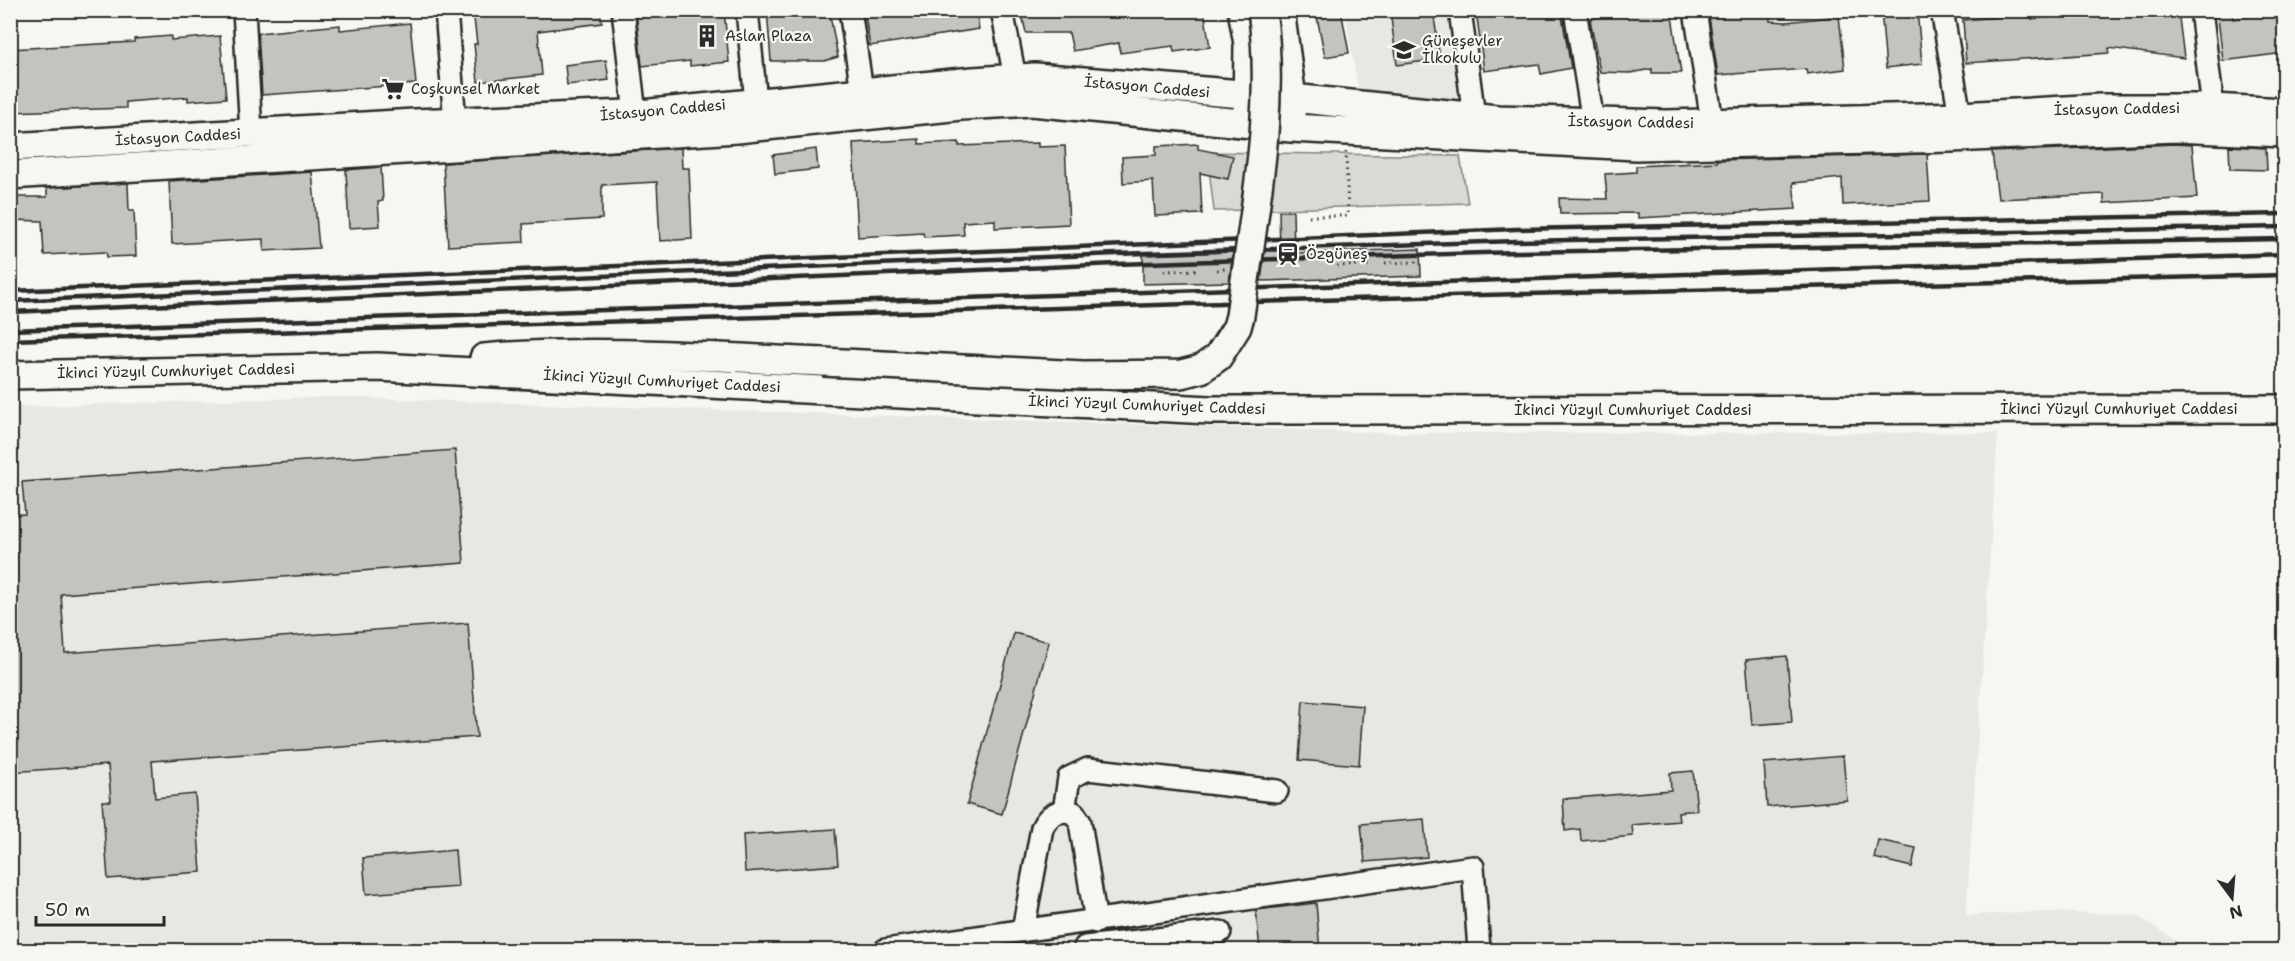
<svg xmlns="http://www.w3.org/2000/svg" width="2295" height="961" font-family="'Shantell Sans',sans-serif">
  <rect width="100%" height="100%" fill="#f6f6f2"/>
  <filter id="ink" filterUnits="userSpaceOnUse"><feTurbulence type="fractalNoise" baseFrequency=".0167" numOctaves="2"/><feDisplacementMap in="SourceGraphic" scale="12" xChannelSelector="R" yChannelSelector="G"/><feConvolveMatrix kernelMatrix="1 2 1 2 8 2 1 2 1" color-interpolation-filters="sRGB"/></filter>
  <g filter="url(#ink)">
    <!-- built -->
    <path fill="#e7e7e3" d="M1345,11H1450L1466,103L1358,89Z
      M334,397L1389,433H1998L1966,915L2049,912L2136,915L2190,950H11L10,407Z"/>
    <!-- green -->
    <path fill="#d9d9d5" stroke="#828280" stroke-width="1.5" d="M1207,152L1460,156L1468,203L1214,211Z"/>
    <!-- building -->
    <path fill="#c3c3c0" stroke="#2b2b2b" stroke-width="1.5" d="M473,10H600L602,23L538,31L542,75L478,82L474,44H477Z
      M651,10H724L729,62L690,66V61L642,66L636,13Z
      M767,10H829L838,57L824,61H771Z
      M864,10H976L979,29L870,46Z
      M1021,10H1063L1064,16L1096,10H1204L1210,47L1174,52L1173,46L1120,53L1119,43L1073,51L1069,33H1026Z
      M1341,10L1349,53L1325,57L1316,12Z
      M1390,10H1433L1440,59L1397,65Z
      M1476,10H1561L1571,68L1541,74L1539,64L1484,71Z
      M1640,10H1671L1681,73H1652V69L1630,73L1600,72L1590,19Z
      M1708,10H1770V21L1786,22L1839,16L1845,69L1807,74L1806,69L1718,75Z
      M1881,10H1917L1922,64L1886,68Z
      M2125,10H2178L2184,58L2109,48V53L1966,63L1963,20L2031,14L2032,19Z
      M2217,10H2232L2233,19L2281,12L2284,53L2223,61Z
      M410,23L416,84L262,95L258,33L340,25V30Z
      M171,36V40L220,36L226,98L188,101V97L126,102V108L10,112V49L134,42V39Z
      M606,60L609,80L567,85L565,65Z
      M919,139V144L959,142V146L1038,143V147L1065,146L1069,224L995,228V220L963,222L964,235L924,237L923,233L858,237L853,143Z
      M1198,144V149L1233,156L1228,179L1200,173L1202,214L1155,216L1153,181L1123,183L1122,157L1156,155V146Z
      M2175,144L2192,145L2197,198L2104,203V194L1998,199L1992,152Z
      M2229,146L2266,148L2267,170L2230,169Z
      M681,148L682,168H689L692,239L660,241L657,182L602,185V219L523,224L524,242L448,246L443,163Z
      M816,149L818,169L775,174L773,155Z
      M1927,154L1930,201L1843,205L1842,178L1793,183L1796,209L1638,218V213L1560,214L1559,198L1607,199L1605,174L1636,172V166L1717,162V160Z
      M381,167L383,201L378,202L380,226L349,228L346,170Z
      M312,172L319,248L264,251V239L172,244L169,181Z
      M128,183L129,211H134L136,256L107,257L106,252L44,255L42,221L11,220L12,197H47V188Z
      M1279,211H1293L1294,253L1420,249L1421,276L1261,281L1265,251H1280Z
      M1233,252L1229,282L1143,284V255Z
      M455,450L464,563L61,594L65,653L468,623L477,737L152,761L155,798L195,794L201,872L108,879L102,801H111L108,765L10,772V515L25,514L22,482Z
      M1014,633L1049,642L1002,814L967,804Z
      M1787,656L1792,722L1752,725L1746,660Z
      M1303,701L1363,706L1359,765L1299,760Z
      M1843,756L1847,800L1767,807L1764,763Z
      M1693,771L1697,810L1678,812L1679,821L1632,825L1633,836L1581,841L1580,829L1565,831L1563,799L1671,790L1670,773Z
      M1424,819L1427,857L1365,862L1361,824Z
      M835,829L838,865L745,872L743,835Z
      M1878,840L1916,848L1912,867L1874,858Z
      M455,850L458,887L366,894L363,858Z
      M1316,903L1320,951H1260L1256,910Z"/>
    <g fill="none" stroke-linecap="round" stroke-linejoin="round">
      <!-- minor casing -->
      <g stroke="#2b2b2b" stroke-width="26">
        <path id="minor" d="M244,10L251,133
          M446,10L455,122
          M623,10L635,114
          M747,10L756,102
          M850,10L862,91
          M1002,10L1015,78
          M1460,10L1474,117
          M1575,10L1593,122
          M1695,10L1712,122
          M1942,10L1960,116
          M2201,10L2213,108
          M1064,811L1069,778L1088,769L1277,791
          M1023,930L1042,828C1048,815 1060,808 1074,813L1080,822L1096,922
          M1085,947L1220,932
          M885,950L1473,867L1479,950"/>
      </g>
      <!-- major casing -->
      <g stroke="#2b2b2b" stroke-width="32">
        <path id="major" d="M1242,10L1248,44L1247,114
          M1280,10L1292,98L1291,116
          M10,147L414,123L651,113L973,81L1035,77L1292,98L1497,119L1666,124L1960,116L2101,108H2213L2284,112
          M10,175L737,129L961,106L1032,102L1291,128L1636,146L1951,138L2175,128L2284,133
          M484,358C597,348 710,357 823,362
          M10,375L378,367L1210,410L2284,409"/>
      </g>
      <!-- path -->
      <path stroke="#2b2b2b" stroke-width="3" stroke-dasharray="1.5 4.5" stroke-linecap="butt" d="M1309,216H1348L1346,152
        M1385,263L1420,262
        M1337,266L1371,265
        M1217,270L1225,269
        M1164,271L1198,270"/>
      <!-- minor -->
      <use href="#minor" stroke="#f6f6f2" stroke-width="21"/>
      <!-- major -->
      <use href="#major" stroke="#f6f6f2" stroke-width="27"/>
      <!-- rail -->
      <path stroke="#2b2b2b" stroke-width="4.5" d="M10,291L1516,229L2284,214
        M10,301L1116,254L1516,241L2284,227
        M10,312L1116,264L1517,252L2284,239
        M10,330L2284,254
        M10,340L1482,295L2284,275"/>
      <!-- major-bridge casing -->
      <g stroke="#2b2b2b" stroke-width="32" stroke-linecap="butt">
        <path id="major-bridge" d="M823,362L1083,375L1181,374L1201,369L1218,357L1237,327L1240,316C1253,216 1276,111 1262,10"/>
      </g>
      <!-- major-bridge -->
      <use href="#major-bridge" stroke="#f6f6f2" stroke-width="27"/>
    </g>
  </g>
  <!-- icons -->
  <defs>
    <g id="building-bare" transform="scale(1.8)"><path d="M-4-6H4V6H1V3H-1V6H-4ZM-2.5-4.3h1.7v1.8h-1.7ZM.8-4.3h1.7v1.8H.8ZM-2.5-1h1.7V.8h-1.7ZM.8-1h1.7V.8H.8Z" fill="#2b2b2b" stroke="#f6f6f2" stroke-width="2.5" paint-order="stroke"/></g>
    <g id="school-bare" transform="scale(1.8)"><path d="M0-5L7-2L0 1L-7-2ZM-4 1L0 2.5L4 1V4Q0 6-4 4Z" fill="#2b2b2b" stroke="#f6f6f2" stroke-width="2.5" paint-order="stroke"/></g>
    <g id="supermarket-bare" transform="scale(1.8)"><path d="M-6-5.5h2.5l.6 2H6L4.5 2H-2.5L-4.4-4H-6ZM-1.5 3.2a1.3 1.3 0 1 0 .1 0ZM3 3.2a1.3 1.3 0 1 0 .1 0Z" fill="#2b2b2b" stroke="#f6f6f2" stroke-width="2.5" paint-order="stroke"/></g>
    <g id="station-bare" transform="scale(1.8)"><path d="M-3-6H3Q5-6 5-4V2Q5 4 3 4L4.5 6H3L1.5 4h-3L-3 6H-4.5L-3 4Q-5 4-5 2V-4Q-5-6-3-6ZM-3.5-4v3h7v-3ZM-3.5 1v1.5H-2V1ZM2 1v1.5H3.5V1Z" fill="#2b2b2b" stroke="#f6f6f2" stroke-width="2.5" paint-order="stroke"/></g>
  </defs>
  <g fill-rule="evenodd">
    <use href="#building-bare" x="707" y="36"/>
    <use href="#school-bare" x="1404" y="50"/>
    <use href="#supermarket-bare" x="393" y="89"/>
    <use href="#station-bare" x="1288" y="254"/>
  </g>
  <g text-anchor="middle" stroke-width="4.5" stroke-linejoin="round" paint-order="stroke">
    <!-- poi labels -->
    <g font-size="15" fill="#2b2b2b" stroke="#f6f6f2" text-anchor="start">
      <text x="725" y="41">Aslan Plaza</text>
      <text x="1422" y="46">Güneşevler<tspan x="1422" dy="17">İlkokulu</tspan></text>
      <text x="411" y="94">Coşkunsel Market</text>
      <text x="1306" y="259">Özgüneş</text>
    </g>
    <!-- street labels -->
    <g font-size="15" fill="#2b2b2b" stroke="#f6f6f2">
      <text transform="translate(1147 87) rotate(5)" y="5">İstasyon Caddesi</text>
      <text transform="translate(2117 109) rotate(-1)" y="5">İstasyon Caddesi</text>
      <text transform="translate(663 110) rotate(-5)" y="5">İstasyon Caddesi</text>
      <text transform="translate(1631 122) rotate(1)" y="5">İstasyon Caddesi</text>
      <text transform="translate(178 137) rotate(-3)" y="5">İstasyon Caddesi</text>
      <text transform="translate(176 371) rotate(-1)" y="5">İkinci Yüzyıl Cumhuriyet Caddesi</text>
      <text transform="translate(662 381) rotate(3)" y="5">İkinci Yüzyıl Cumhuriyet Caddesi</text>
      <text transform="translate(1147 405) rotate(2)" y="5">İkinci Yüzyıl Cumhuriyet Caddesi</text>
      <text x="2119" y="414">İkinci Yüzyıl Cumhuriyet Caddesi</text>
      <text x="1633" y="415">İkinci Yüzyıl Cumhuriyet Caddesi</text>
    </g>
  </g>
  <!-- margin -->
  <rect width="2295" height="961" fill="none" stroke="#f6f6f2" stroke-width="36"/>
  <rect x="18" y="18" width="2259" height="925" fill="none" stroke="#2b2b2b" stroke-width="2" filter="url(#ink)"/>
  <!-- north arrow -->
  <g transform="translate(2232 898) rotate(164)" stroke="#f6f6f2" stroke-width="4.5" paint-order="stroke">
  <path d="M0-4.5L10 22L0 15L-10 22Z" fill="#2b2b2b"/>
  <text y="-9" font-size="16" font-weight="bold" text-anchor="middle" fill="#2b2b2b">N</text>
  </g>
  <!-- scale -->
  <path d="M36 916v9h128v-9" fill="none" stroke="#2b2b2b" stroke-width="3"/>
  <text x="45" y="916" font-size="18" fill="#2b2b2b" stroke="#f6f6f2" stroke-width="4.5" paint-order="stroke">50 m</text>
</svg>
